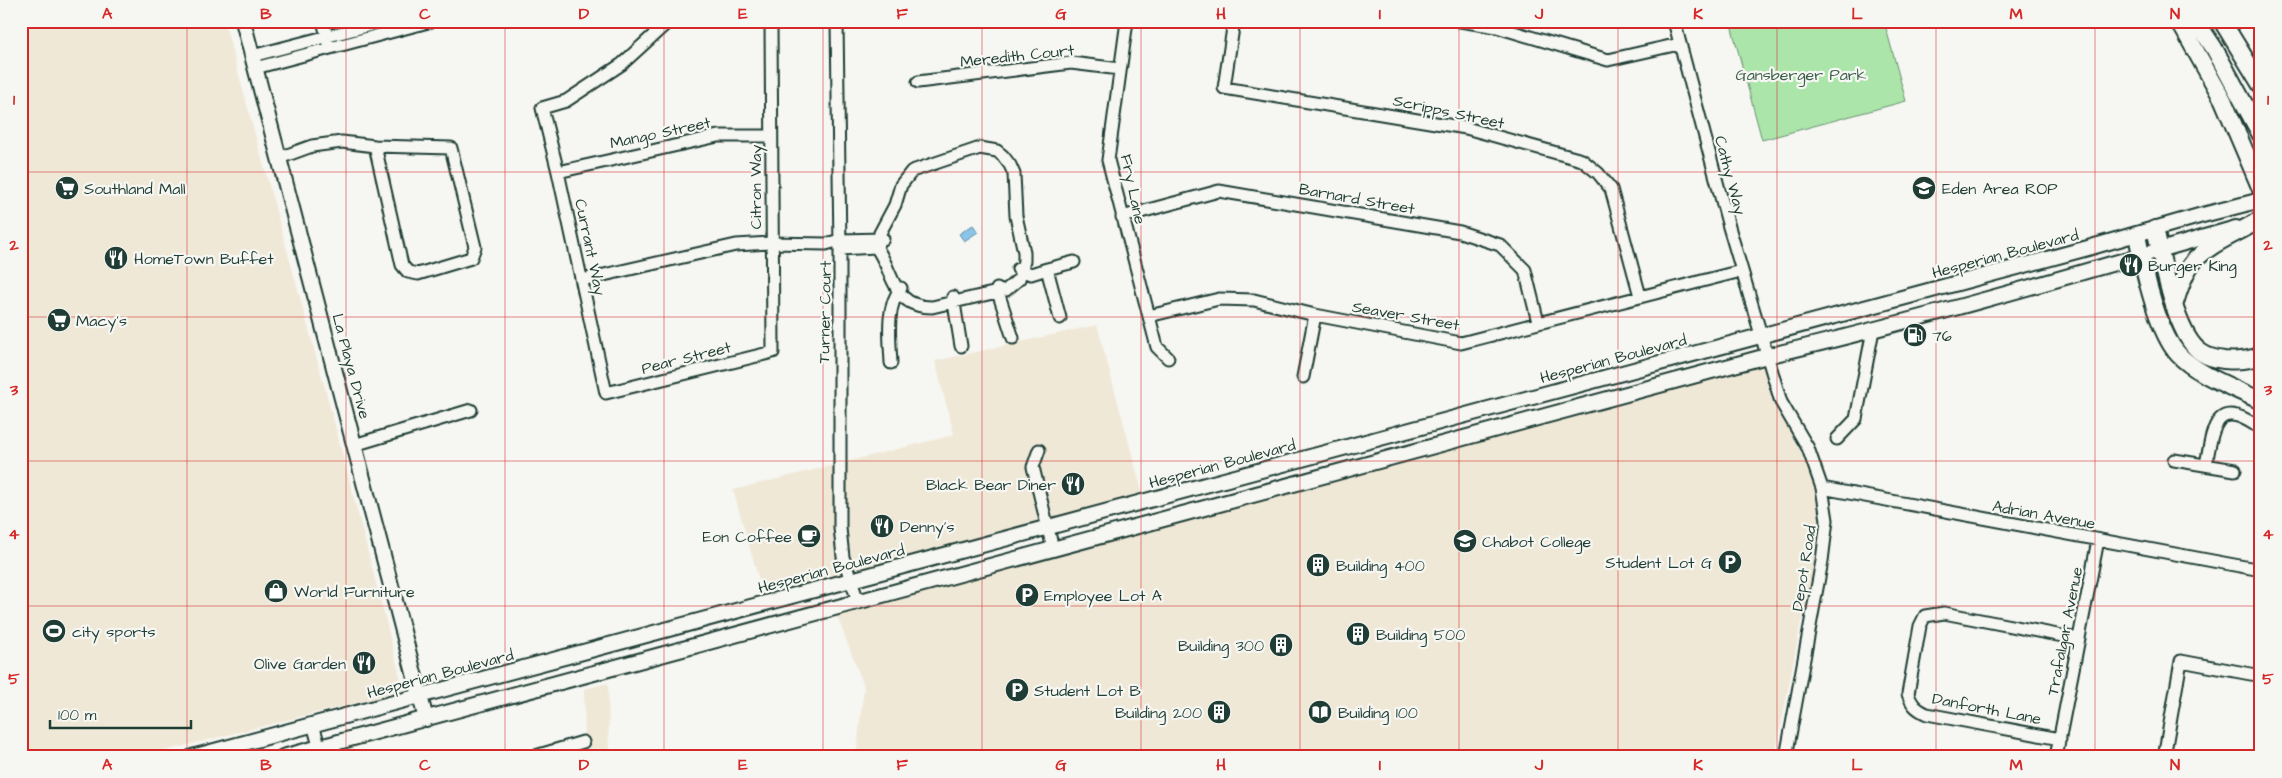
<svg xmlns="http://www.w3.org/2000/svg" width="2282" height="778" font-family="'Architects Daughter',sans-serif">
  <rect width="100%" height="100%" fill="#f6f6f2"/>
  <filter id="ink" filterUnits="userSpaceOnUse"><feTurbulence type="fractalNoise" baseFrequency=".02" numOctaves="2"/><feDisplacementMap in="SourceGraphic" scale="10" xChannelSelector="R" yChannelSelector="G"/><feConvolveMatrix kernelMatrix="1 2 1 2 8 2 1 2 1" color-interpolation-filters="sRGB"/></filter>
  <g filter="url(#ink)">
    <!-- built -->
    <path fill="#f0e8d7" d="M21,21H224L335,425L404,691L140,757H21Z
      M1097,325L1143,495L764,597L733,490L954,435L935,361Z
      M1767,356L1822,488V561L1801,622L1775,757H856L864,686L837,616L1294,489L1535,427L1746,368Z
      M608,683L609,757H585L584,689Z"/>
    <!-- green -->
    <path fill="#ace5aa" stroke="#66916f" d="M1730,21H1884L1906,101L1762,140Z"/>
    <!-- water -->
    <path fill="#8ac4e9" stroke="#5f8ea1" d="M973,225L978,232L964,241L959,234Z"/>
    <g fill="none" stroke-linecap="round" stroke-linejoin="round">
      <!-- minor casing -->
      <g stroke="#1f3d34" stroke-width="15">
        <path id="minor" d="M323,21L329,44
          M669,21L622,64L566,101L542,108L558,172L606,393L773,352L771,21
          M837,21L840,249V528L843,557L858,601
          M1127,21L1108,160L1157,347L1168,358
          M1234,21L1224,88L1466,128L1582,160L1598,173L1611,189L1640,296
          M1460,21L1497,27L1608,60L1679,44
          M1674,21L1729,227L1781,402L1808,448L1822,488L1827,520L1822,561L1786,757
          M252,56L386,21
          M255,68L432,21
          M918,82L1071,63L1120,69
          M279,158L312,146L342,142L375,146L451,148L475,247L471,258L418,274L408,272L402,265L375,146
          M558,172L718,136H771
          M1122,217L1219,191L1460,232L1500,245L1525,270L1538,322
          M840,249L876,247C895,273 891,307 932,307L1006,290L1019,279L1024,261V252L1016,216L1014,174L1010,165L1003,156L997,151L980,148L912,171L901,185L895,205L880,233L877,248
          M1018,269L1031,274L1047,269
          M582,280L736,245L771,243L826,244L840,240L883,239
          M997,289L1013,338
          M953,297L961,346
          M1149,316L1219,299L1254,300L1315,315L1461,343L1741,271
          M1060,318L1047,269L1074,262
          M891,363C890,340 885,307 901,288
          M1303,377L1315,315
          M1837,439L1856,419L1873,330
          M354,445L471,410
          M1039,450L1033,467L1053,549
          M2174,460L2235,470
          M2206,465C2213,426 2216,396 2261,429
          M1822,488L2261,570
          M313,724L322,757
          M2060,739L1927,714C1916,709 1912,705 1908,694L1920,626L1925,616L1944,613L2078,639
          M532,757L583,742
          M2056,757L2098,540
          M2164,757L2181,661L2261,676"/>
      </g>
      <!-- major casing -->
      <g stroke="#1f3d34" stroke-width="18">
        <path id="major" d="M243,21L426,719
          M192,757L2088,248L2199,216L2261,200
          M283,757L1767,356C1924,319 2080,273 2236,228"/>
      </g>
      <!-- highway casing -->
      <g stroke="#1f3d34" stroke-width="20">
        <path id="highway" d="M2179,21L2223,100L2261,189
          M2196,21L2214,48L2261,135
          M2222,21L2261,85
          M2243,21L2261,50
          M2155,229C2163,260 2175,337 2202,353C2208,357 2216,359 2224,360C2237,361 2249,361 2261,355
          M2137,235C2143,266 2157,331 2178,354C2197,375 2235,388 2261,401
          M2174,306C2178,293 2182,278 2190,266C2204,246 2233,236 2254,223"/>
      </g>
      <!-- minor -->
      <use href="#minor" stroke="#f6f6f2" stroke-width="11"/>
      <!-- major -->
      <use href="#major" stroke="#f6f6f2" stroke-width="14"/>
      <!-- highway -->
      <use href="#highway" stroke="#f6f6f2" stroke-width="16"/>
    </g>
  </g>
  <!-- grid -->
  <path fill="none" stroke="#d62828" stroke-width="1" stroke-opacity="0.55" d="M187,21V757M346,21V757M505,21V757M664,21V757M823,21V757M982,21V757M1141,21V757M1300,21V757M1459,21V757M1618,21V757M1777,21V757M1936,21V757M2095,21V757M21,172H2261M21,317H2261M21,461H2261M21,606H2261"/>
  <!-- icons -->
  <defs>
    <g id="supermarket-disc" transform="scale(1.25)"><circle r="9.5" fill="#1f3d34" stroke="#f6f6f2"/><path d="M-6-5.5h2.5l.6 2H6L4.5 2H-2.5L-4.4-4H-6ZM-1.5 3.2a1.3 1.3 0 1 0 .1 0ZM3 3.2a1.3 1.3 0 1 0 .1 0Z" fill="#fff"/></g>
    <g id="school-disc" transform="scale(1.25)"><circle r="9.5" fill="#1f3d34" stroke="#f6f6f2"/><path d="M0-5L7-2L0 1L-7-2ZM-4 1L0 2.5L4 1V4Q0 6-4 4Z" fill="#fff"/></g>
    <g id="restaurant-disc" transform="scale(1.25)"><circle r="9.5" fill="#1f3d34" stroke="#f6f6f2"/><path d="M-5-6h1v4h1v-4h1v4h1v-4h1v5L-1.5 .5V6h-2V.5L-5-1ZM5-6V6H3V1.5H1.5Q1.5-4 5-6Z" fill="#fff"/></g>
    <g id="fuel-disc" transform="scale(1.25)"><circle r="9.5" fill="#1f3d34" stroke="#f6f6f2"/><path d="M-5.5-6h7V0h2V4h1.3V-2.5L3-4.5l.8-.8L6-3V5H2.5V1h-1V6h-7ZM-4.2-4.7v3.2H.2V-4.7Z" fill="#fff"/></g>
    <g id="cafe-disc" transform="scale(1.25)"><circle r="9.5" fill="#1f3d34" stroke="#f6f6f2"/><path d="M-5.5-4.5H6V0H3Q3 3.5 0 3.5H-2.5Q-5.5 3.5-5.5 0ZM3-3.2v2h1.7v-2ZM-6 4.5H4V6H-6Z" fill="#fff"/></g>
    <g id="university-disc" transform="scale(1.25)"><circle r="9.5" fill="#1f3d34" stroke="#f6f6f2"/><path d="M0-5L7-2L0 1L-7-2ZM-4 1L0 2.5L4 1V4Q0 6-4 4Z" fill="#fff"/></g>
    <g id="parking-disc" transform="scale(1.25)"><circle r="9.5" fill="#1f3d34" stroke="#f6f6f2"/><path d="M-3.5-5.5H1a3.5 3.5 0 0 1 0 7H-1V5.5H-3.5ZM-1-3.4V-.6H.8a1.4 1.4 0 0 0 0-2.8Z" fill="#fff"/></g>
    <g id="building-disc" transform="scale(1.25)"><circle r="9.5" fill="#1f3d34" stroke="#f6f6f2"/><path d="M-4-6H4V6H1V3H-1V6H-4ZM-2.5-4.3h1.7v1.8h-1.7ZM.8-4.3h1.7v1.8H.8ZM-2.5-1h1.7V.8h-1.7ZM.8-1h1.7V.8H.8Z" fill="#fff"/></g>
    <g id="shop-disc" transform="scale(1.25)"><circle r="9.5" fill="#1f3d34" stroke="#f6f6f2"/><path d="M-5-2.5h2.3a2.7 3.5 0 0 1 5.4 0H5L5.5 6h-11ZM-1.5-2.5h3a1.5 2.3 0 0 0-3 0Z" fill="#fff"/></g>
    <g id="stadium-disc" transform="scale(1.25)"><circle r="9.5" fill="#1f3d34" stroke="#f6f6f2"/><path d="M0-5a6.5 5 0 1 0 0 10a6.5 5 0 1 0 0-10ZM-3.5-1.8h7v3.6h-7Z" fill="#fff"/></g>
    <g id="library-disc" transform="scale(1.25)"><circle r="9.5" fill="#1f3d34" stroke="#f6f6f2"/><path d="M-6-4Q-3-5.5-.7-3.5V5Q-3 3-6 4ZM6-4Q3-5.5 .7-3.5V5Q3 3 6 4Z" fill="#fff"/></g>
  </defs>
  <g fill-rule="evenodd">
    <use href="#supermarket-disc" x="67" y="188"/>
    <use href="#school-disc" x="1924" y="188"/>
    <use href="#restaurant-disc" x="116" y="258"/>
    <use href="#restaurant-disc" x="2131" y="265"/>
    <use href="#supermarket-disc" x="59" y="320"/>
    <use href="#fuel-disc" x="1915" y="335"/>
    <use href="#restaurant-disc" x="1073" y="484"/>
    <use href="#restaurant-disc" x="882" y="526"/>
    <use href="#cafe-disc" x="809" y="536"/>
    <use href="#university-disc" x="1465" y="541"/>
    <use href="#parking-disc" x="1730" y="562"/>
    <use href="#building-disc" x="1318" y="565"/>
    <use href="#shop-disc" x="276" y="591"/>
    <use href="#parking-disc" x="1027" y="595"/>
    <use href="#stadium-disc" x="54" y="631"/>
    <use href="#building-disc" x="1358" y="634"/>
    <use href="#building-disc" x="1281" y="645"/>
    <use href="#restaurant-disc" x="364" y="663"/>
    <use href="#parking-disc" x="1017" y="690"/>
    <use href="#building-disc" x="1219" y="712"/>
    <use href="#library-disc" x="1320" y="712"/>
  </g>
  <g text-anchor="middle" stroke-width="4.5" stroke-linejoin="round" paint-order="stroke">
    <!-- street labels -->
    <g font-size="16" fill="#1f3d34" stroke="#f6f6f2">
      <text transform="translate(1017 55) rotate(-6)" y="6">Meredith Court</text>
      <text transform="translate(1449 111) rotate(12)" y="6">Scripps Street</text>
      <text transform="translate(660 132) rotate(-12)" y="6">Mango Street</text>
      <text transform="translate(1731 175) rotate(75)" y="6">Cathy Way</text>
      <text transform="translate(755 187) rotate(-90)" y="6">Citron Way</text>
      <text transform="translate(1134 189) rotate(78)" y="6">Fry Lane</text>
      <text transform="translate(1357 198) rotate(10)" y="6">Barnard Street</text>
      <text transform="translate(591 247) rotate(78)" y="6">Currant Way</text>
      <text transform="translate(2005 253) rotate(-15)" y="6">Hesperian Boulevard</text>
      <text transform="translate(824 312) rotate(-89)" y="6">Turner Court</text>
      <text transform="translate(1406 315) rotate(10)" y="6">Seaver Street</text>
      <text transform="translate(686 357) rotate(-14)" y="6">Pear Street</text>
      <text transform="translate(1613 358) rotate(-15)" y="6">Hesperian Boulevard</text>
      <text transform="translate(352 366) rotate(75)" y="6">La Playa Drive</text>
      <text transform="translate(1222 463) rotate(-15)" y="6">Hesperian Boulevard</text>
      <text transform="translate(2044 514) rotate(10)" y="6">Adrian Avenue</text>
      <text transform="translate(831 568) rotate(-15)" y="6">Hesperian Boulevard</text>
      <text transform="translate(1803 568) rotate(-81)" y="6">Depot Road</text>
      <text transform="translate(2064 631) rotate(-79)" y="6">Trafalgar Avenue</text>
      <text transform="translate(440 673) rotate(-15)" y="6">Hesperian Boulevard</text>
      <text transform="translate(1987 708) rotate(11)" y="6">Danforth Lane</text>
    </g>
    <!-- park labels -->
    <g font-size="16" fill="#3b5f4c" stroke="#f6f6f2">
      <text x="1801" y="80">Gansberger Park</text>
    </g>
    <!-- poi labels -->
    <g font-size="16" fill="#1f3d34" stroke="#f6f6f2" text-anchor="start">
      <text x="84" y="194">Southland Mall</text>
      <text x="1942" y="194">Eden Area ROP</text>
      <text x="134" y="264">HomeTown Buffet</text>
      <text x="2148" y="271">Burger King</text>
      <text x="76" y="326">Macy's</text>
      <text x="1932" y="341">76</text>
      <text x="1056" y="490" text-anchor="end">Black Bear Diner</text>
      <text x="900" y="532">Denny's</text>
      <text x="792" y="542" text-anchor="end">Eon Coffee</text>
      <text x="1482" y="547">Chabot College</text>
      <text x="1712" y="568" text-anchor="end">Student Lot G</text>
      <text x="1336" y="571">Building 400</text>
      <text x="294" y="597">World Furniture</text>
      <text x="1044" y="601">Employee Lot A</text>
      <text x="72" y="637">city sports</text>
      <text x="1376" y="640">Building 500</text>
      <text x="1264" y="651" text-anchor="end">Building 300</text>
      <text x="346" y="669" text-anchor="end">Olive Garden</text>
      <text x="1034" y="696">Student Lot B</text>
      <text x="1202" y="718" text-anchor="end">Building 200</text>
      <text x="1338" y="718">Building 100</text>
    </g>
  </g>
  <!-- margin -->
  <rect width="2282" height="778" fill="none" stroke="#f6f6f2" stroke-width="55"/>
  <!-- scale -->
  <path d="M50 720v8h141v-8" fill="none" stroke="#1f3d34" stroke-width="2.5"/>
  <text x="58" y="720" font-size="15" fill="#1f3d34" stroke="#f6f6f2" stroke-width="4" paint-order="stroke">100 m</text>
  <rect x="28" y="28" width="2226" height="722" fill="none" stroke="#d62828" stroke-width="2"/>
  <g font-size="16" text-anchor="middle" font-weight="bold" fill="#d62828">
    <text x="107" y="19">A</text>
    <text x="266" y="19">B</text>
    <text x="425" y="19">C</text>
    <text x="584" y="19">D</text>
    <text x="743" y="19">E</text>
    <text x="902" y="19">F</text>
    <text x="1061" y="19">G</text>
    <text x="1221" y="19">H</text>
    <text x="1380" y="19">I</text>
    <text x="1539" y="19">J</text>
    <text x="1698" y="19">K</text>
    <text x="1857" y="19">L</text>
    <text x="2016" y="19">M</text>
    <text x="2175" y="19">N</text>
    <text x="14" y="105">1</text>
    <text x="2268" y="105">1</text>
    <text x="14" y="250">2</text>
    <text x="2268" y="250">2</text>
    <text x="14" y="395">3</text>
    <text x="2268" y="395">3</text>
    <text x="14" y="539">4</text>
    <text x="2268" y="539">4</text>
    <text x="14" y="684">5</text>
    <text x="2268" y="684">5</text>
    <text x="107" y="770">A</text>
    <text x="266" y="770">B</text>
    <text x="425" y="770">C</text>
    <text x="584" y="770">D</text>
    <text x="743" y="770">E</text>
    <text x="902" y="770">F</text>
    <text x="1061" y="770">G</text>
    <text x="1221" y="770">H</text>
    <text x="1380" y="770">I</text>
    <text x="1539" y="770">J</text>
    <text x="1698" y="770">K</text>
    <text x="1857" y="770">L</text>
    <text x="2016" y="770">M</text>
    <text x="2175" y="770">N</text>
  </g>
</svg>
